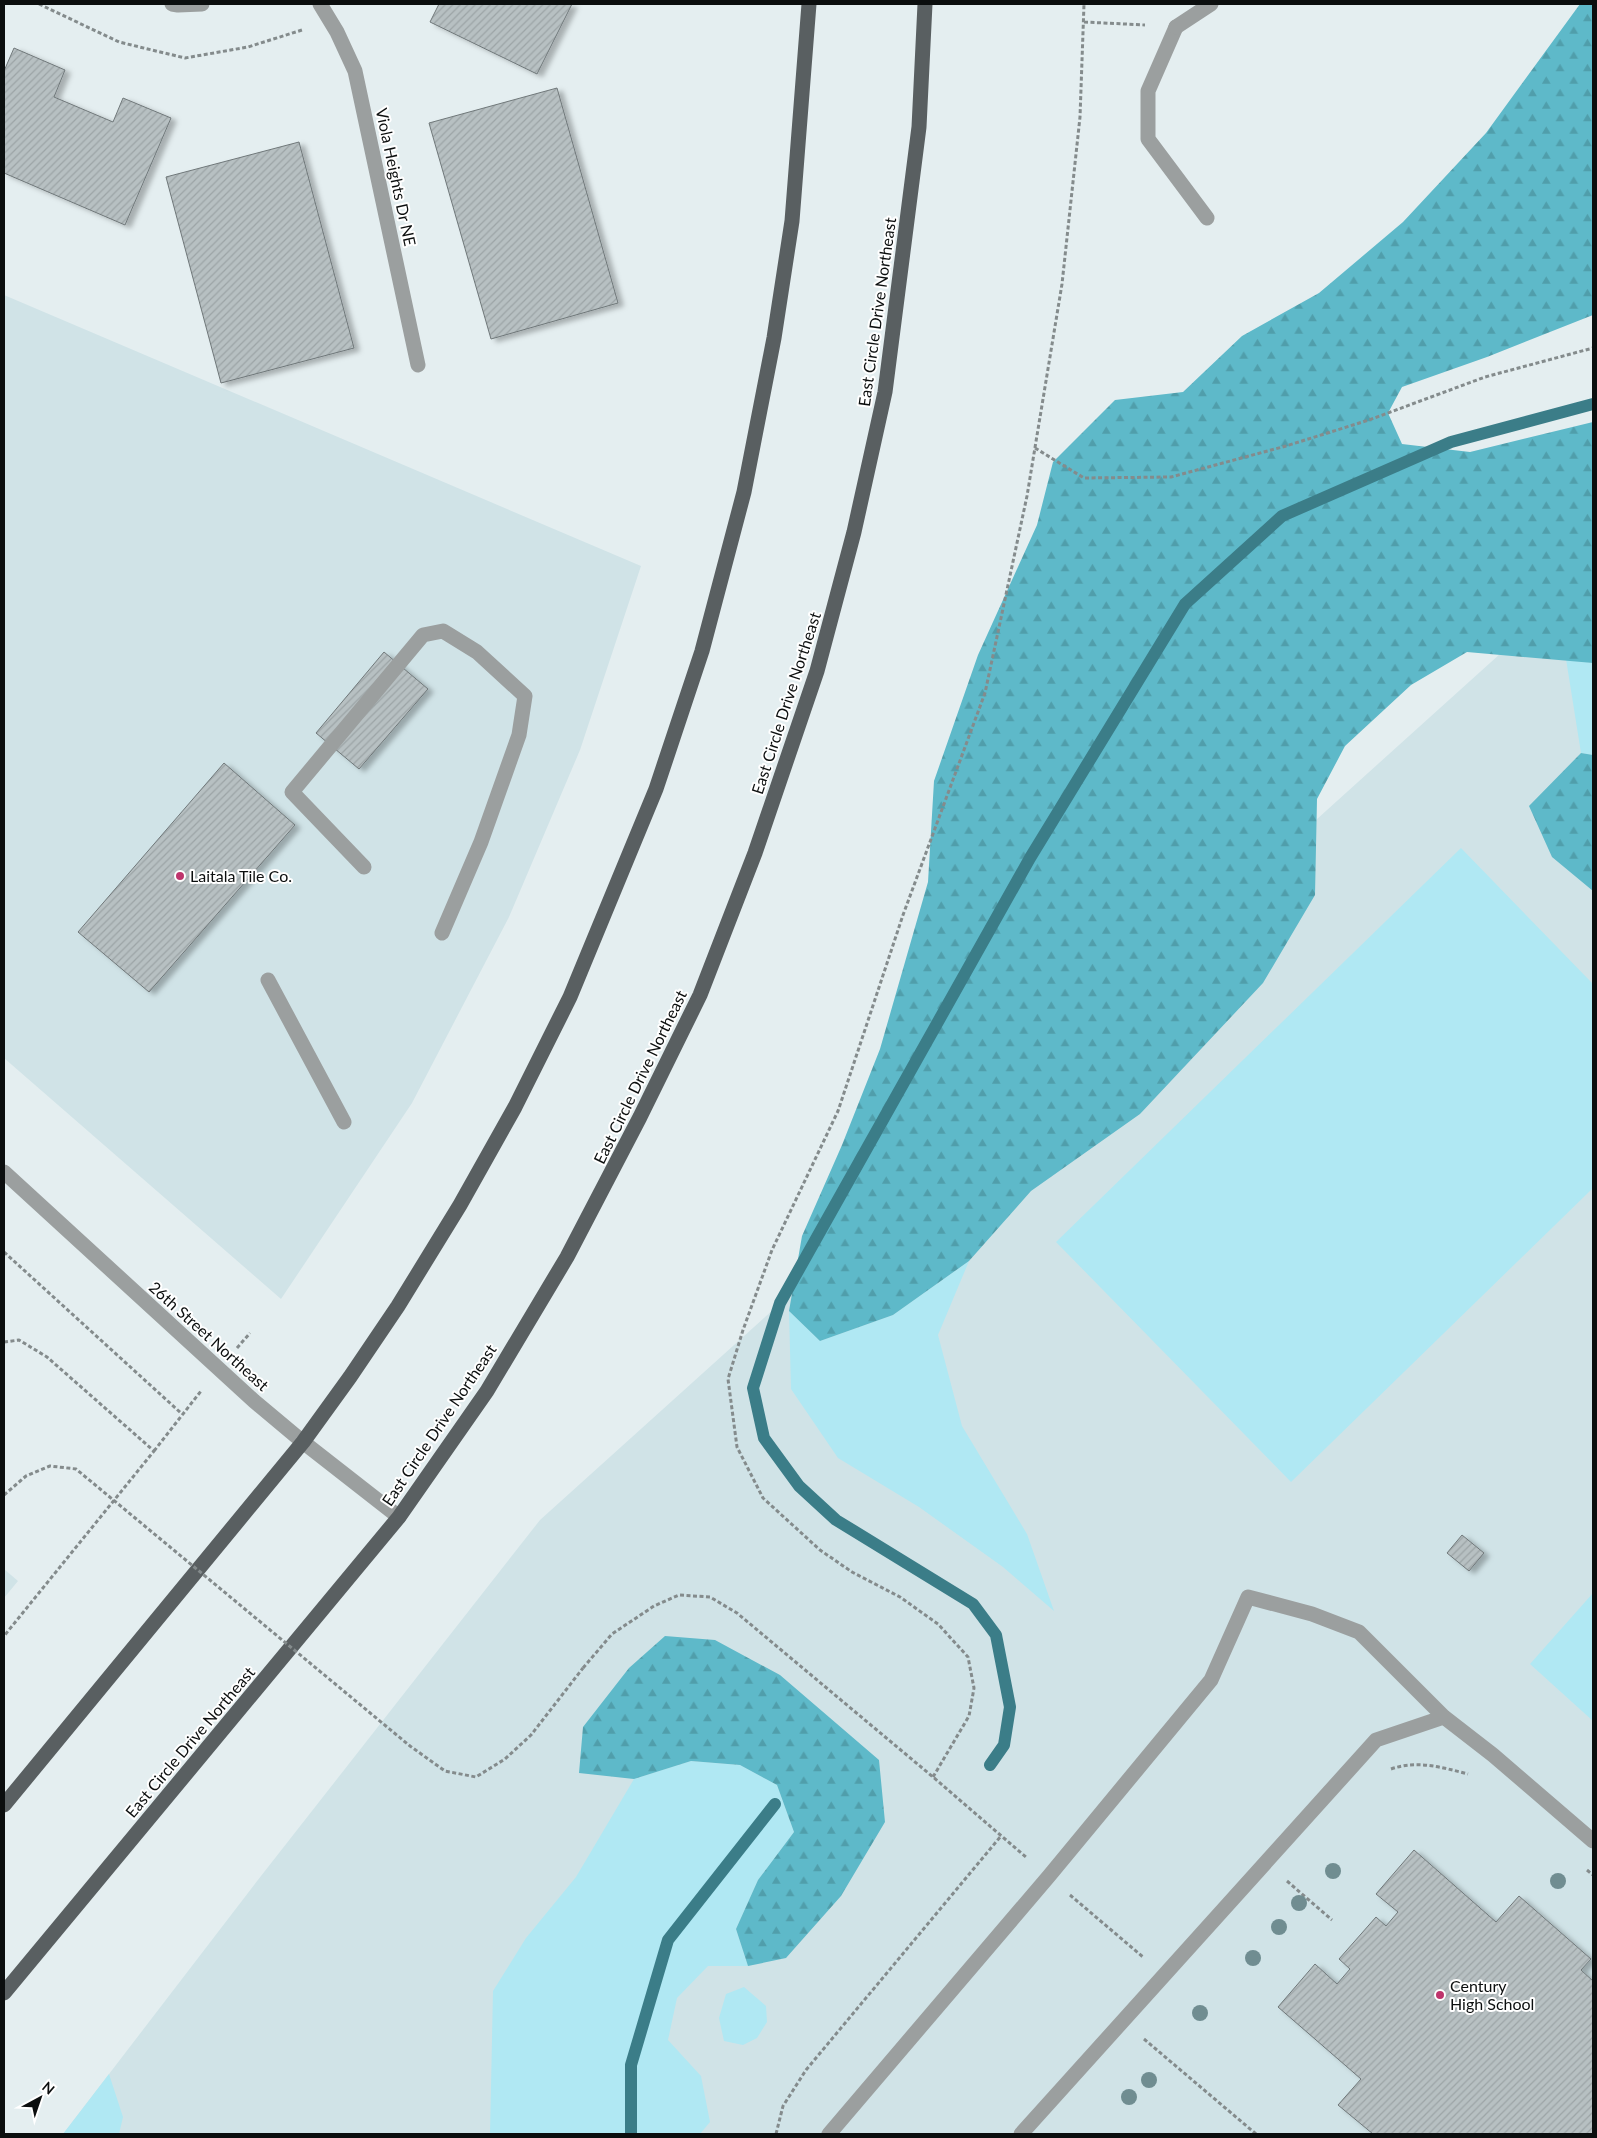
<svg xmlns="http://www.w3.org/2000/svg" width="1597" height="2138" font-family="Lato,sans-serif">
  <defs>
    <pattern id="forest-firs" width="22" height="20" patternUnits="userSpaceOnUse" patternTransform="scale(1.25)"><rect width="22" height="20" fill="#5eb9c9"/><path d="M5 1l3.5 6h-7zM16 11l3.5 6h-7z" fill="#509eab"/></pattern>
    <pattern id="building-hatch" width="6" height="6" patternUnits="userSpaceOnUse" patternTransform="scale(1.25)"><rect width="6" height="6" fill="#b7c0c2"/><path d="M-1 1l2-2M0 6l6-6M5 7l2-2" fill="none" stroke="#9ca4a6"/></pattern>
    <filter id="shadow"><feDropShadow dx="5.5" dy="3" stdDeviation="2.5" flood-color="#0004"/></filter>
  </defs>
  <rect width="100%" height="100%" fill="#e4eef0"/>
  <!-- built -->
  <path fill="#d0e3e7" d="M4,295L641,566L580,750L509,917L412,1103L281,1299L4,1058Z
    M1593,570V2134H63L261,1876L540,1520Z
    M4,1569L18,1581L4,1598Z"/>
  <!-- green -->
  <path fill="#b0e8f3" d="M1566,659L1593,663V755L1581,753Z
    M1461,848L1593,984V1188L1291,1482L1056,1242Z
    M969,1261L938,1335L962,1426L1027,1534L1054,1611L1003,1567L919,1507L838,1458L791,1389L789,1311L820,1341L893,1315Z
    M1593,1593V1721L1530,1664Z
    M691,1761L740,1765L777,1785L794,1832L758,1880L736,1929L748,1966H708L677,1998L668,2040L701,2076L710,2122L700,2134H490L493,1991L526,1938L576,1877L634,1779Z
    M744,1987L766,2006L767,2022L757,2038L743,2045L724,2041L719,2018L726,1994Z
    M109,2074L123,2117L119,2134H63Z"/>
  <!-- forest -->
  <path fill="url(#forest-firs)" d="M1580,4H1593V315L1487,357L1402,387L1388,413L1402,444L1470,452L1593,422V663L1467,652L1411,685L1345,746L1317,799L1315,895L1263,983L1140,1114L1031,1191L969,1261L893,1315L820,1341L789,1311L802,1236L842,1145L880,1049L928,882L934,781L978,655L1037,525L1053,462L1115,400L1183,392L1242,336L1319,293L1403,222L1486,133Z
    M1581,753L1593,755V891L1552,857L1529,806Z
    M665,1636L715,1640L780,1675L879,1760L885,1822L841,1896L786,1958L748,1966L736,1929L758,1880L794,1832L777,1785L740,1765L691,1761L634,1779L579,1773L583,1727L629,1668Z"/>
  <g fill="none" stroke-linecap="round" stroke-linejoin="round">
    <!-- stream -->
    <path stroke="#3b7d88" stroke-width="12" d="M990,1765L1004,1745L1010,1707L996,1635L973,1604L836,1520L799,1486L764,1438L753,1388L780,1303L1030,858L1185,604L1282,516L1451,442L1593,404
      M631,2134V2065L668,1940L775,1804"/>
  </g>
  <!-- building -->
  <path fill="url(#building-hatch)" stroke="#70787a" filter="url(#shadow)" d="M439,4H572L537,74L430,22Z
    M14,48L65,70L54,97L113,122L123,98L171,118L125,225L4,173V71Z
    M557,88L618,303L491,339L429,123Z
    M299,142L354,348L221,383L166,177Z
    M384,652L428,689L359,769L316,733Z
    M224,763L295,825L149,992L78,932Z
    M1462,1535L1484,1553L1469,1571L1447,1553Z
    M1414,1850L1496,1922L1519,1896L1591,1959L1581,1970L1593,1981V2134H1373L1338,2105L1361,2079L1278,2007L1315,1964L1337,1984L1350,1969L1339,1959L1376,1917L1386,1926L1398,1912L1376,1894Z"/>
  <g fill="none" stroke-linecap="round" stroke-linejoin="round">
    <!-- path -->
    <path stroke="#848b8c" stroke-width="3" stroke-dasharray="4 2.5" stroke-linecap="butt" d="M39,4L119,42L185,58L248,47L302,30
      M1084,22L1145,25
      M1035,448L1084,478L1171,477L1286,446L1369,420L1485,377L1593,348
      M4,1252L182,1414
      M4,1342L19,1340L47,1357L154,1451L4,1636
      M237,1348L250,1333
      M154,1451L201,1391
      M583,1668L612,1634L654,1606L679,1595L710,1597L737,1613L933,1777L1027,1858
      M1391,1769C1417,1760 1441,1767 1468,1774
      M933,1777L969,1716L974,1688L968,1657L938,1624L900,1597L852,1572L820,1550L763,1498L737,1447L728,1379L743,1330L772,1250L838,1111L903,915L985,693L1027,496L1062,284L1080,117L1084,4
      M1587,1870L1593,1875
      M1287,1881L1332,1920
      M1070,1895L1143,1957
      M1144,2039L1256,2134
      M776,2134L783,2106L806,2070L1001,1836"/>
    <!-- lane -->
    <path stroke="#9b9f9f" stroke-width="15" d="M1176,27L1148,91V139L1207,218
      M364,867L292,792L423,635L443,631L477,652L525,696L519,735L481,842L442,933
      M268,980L344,1122
      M829,2134L1049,1876L1211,1680L1248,1597L1312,1614L1359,1632L1444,1717L1493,1755L1593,1841
      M1021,2134L1376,1740L1444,1717"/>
    <!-- street -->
    <path stroke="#9b9f9f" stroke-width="15" d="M172,4L178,5L202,4
      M320,4L337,32L355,71L418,365
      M1176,27L1211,4
      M4,1172L254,1401L303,1442L399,1517"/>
    <!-- primary -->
    <path stroke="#595f61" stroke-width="15" d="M4,1805L303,1442L350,1377L398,1306L460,1205L515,1107L570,997L656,789L702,651L744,492L774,338L792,221L809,4
      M4,1993L399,1517L487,1391L567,1257L640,1117L700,995L755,853L817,671L854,532L885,392L919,127L925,4"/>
    <!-- path-bridge -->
    <path stroke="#848b8c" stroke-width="3" stroke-dasharray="4 2.5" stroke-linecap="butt" d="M4,1495L26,1476L50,1466L76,1469L410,1746L445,1771L476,1777L505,1759L531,1735L583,1668"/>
  </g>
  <!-- trees -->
  <g fill="#708d91">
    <circle cx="1333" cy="1871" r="8"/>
    <circle cx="1558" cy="1881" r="8"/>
    <circle cx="1299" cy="1903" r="8"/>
    <circle cx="1279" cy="1927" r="8"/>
    <circle cx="1253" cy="1958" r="8"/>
    <circle cx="1200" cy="2013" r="8"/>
    <circle cx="1149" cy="2080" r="8"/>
    <circle cx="1129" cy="2097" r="8"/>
  </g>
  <!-- markers -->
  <g fill="#be346c" stroke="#fff" stroke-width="2">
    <circle cx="180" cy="876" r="5"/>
    <circle cx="1440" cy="1995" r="5"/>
  </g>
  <g text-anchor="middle" stroke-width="4" stroke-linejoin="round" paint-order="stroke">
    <!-- street labels -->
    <g font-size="16" fill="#0b0e0e" stroke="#fff">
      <text transform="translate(396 177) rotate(78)" y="6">Viola Heights Dr NE</text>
      <text transform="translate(877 312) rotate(-82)" y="6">East Circle Drive Northeast</text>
      <text transform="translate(786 703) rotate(-72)" y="6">East Circle Drive Northeast</text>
      <text transform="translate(640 1077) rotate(-64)" y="6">East Circle Drive Northeast</text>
      <text transform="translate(209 1336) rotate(42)" y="6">26th Street Northeast</text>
      <text transform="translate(439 1425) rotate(-56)" y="6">East Circle Drive Northeast</text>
      <text transform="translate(190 1742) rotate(-50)" y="6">East Circle Drive Northeast</text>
    </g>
    <!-- poi labels -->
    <g font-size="16" fill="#0b0e0e" stroke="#fff" text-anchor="start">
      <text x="190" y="882">Laitala Tile Co.</text>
      <text x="1450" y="1992">Century<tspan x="1450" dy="18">High School</tspan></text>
    </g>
  </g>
  <!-- border -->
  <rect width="1597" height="2138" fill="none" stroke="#0b0e0e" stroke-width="10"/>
  <!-- north arrow -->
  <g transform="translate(40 2098) rotate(40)" stroke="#ffffff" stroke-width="4" paint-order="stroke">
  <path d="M0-4L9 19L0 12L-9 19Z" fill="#0b0e0e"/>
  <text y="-8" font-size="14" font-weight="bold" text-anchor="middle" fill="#0b0e0e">N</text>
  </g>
</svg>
